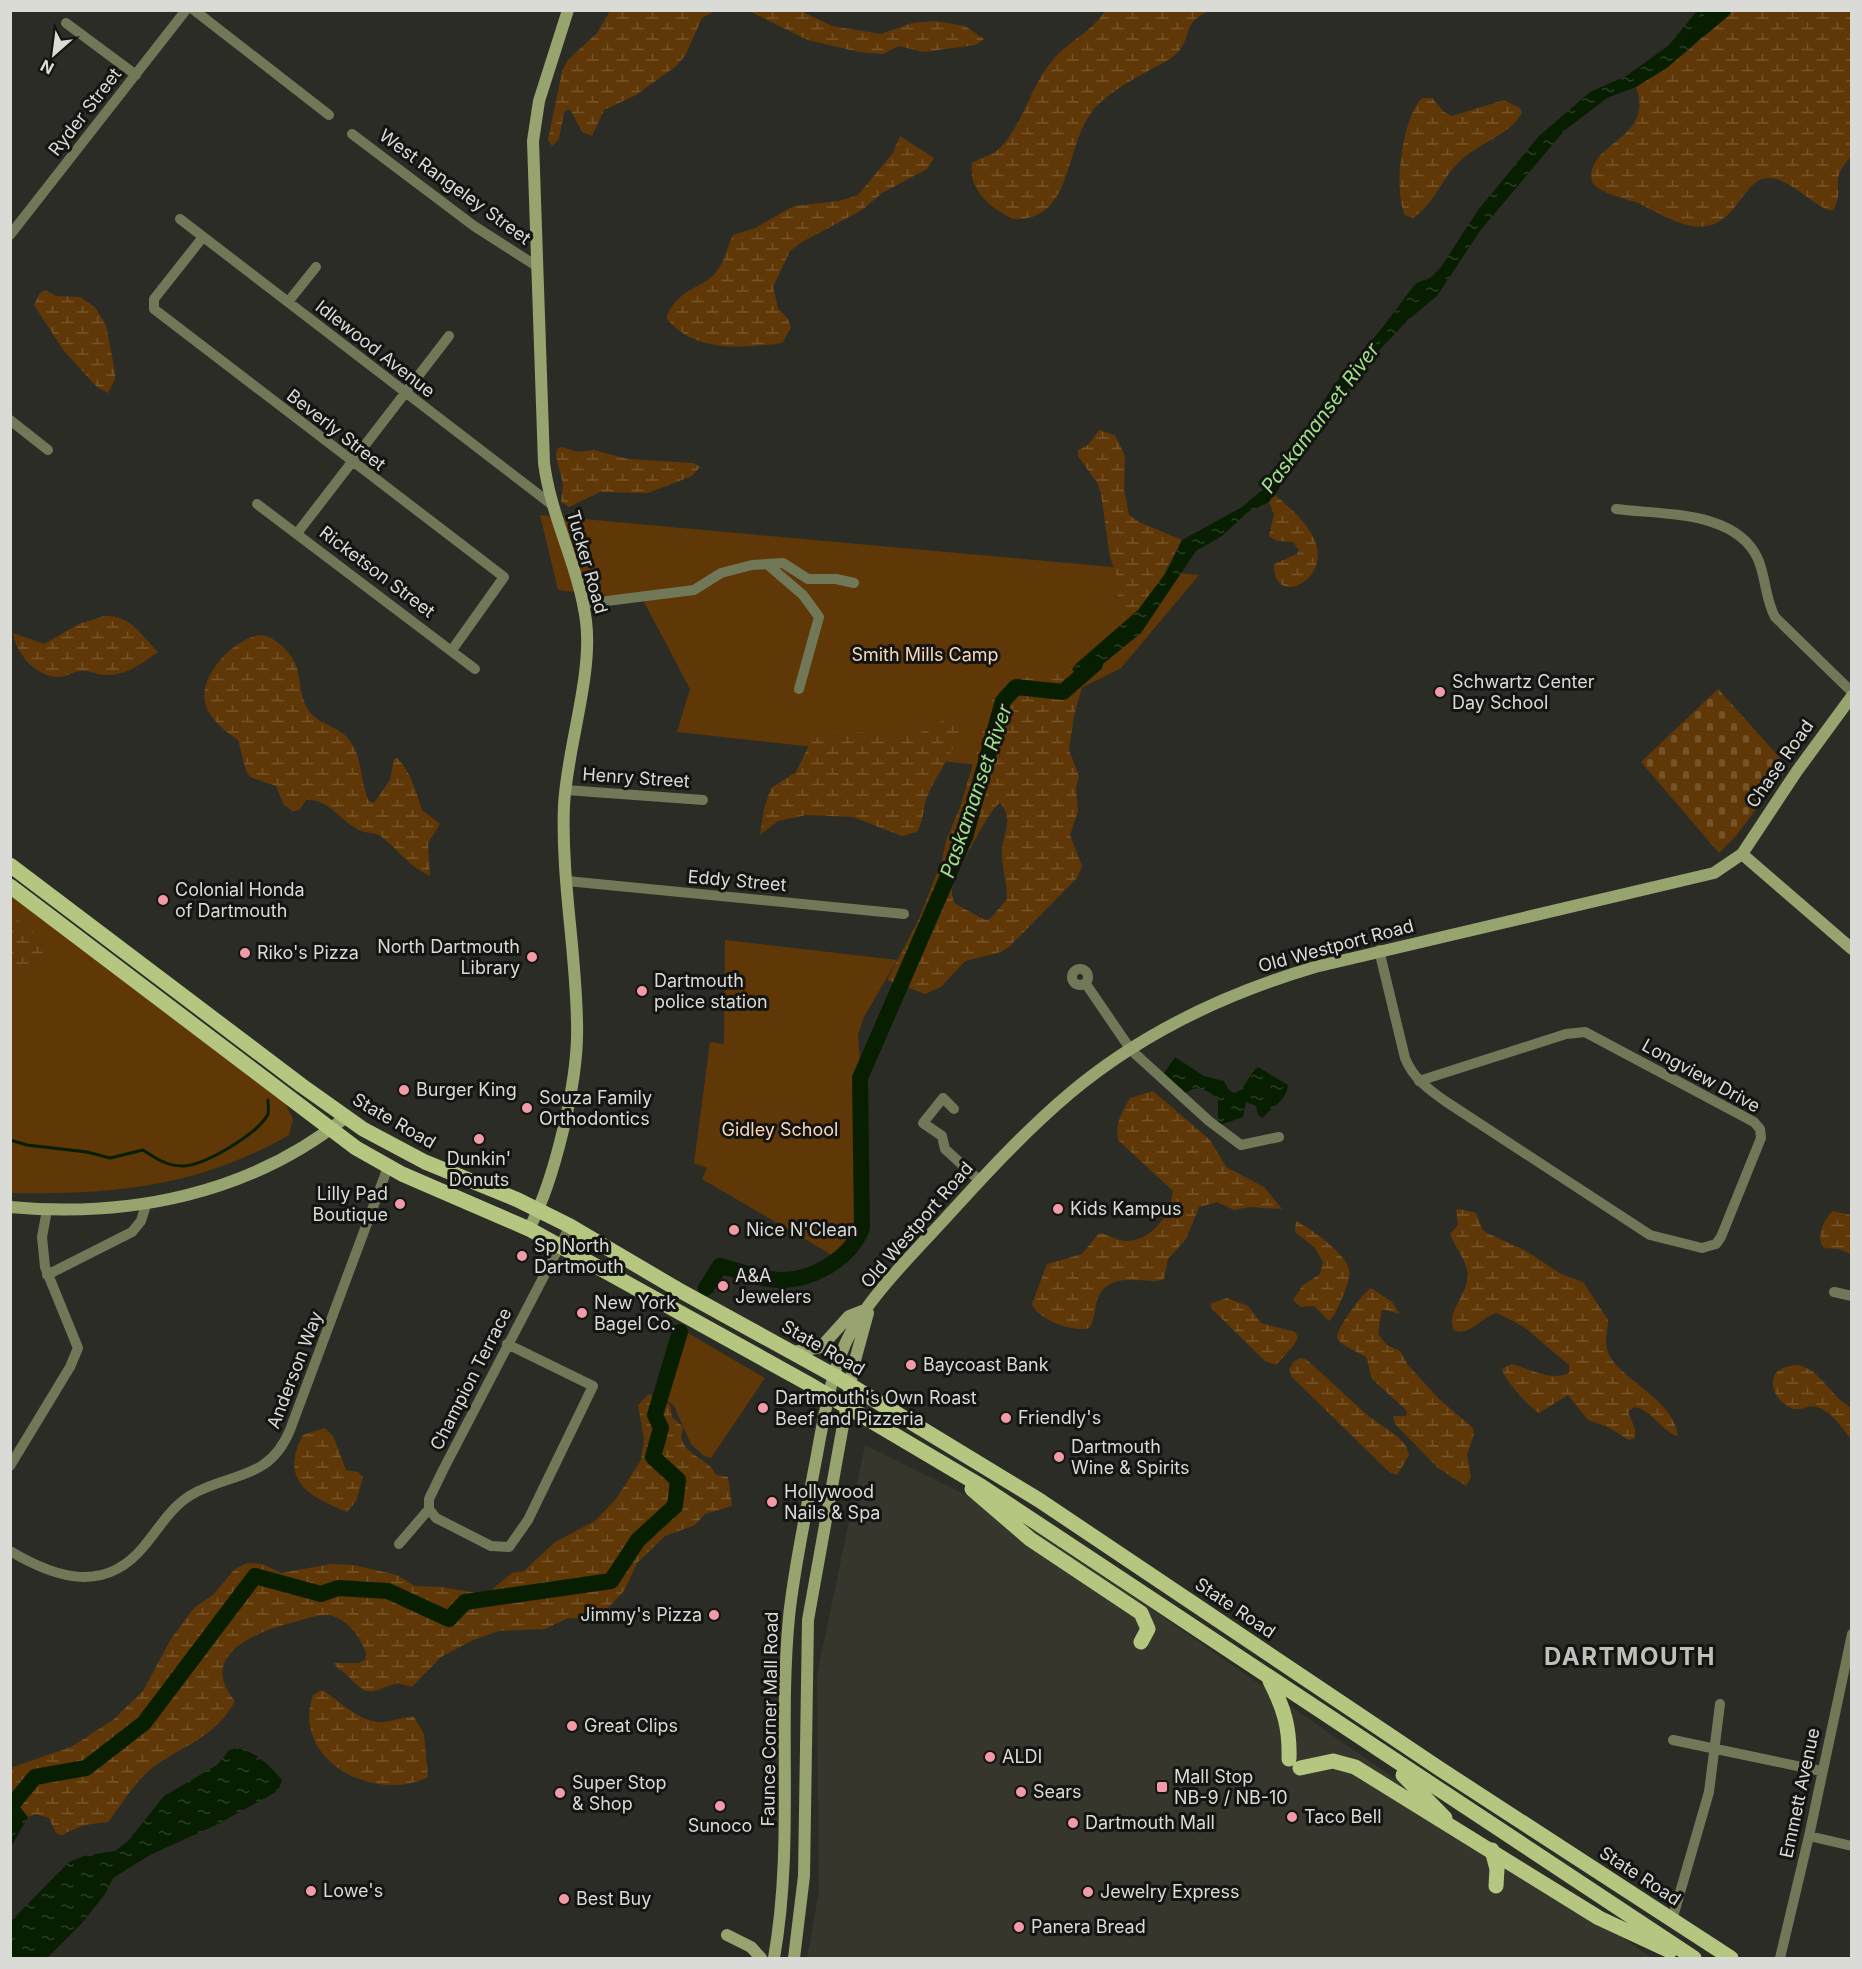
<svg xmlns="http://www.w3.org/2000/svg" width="1862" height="1969" font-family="Inter,sans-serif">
  <defs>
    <pattern id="wetland-marsh" width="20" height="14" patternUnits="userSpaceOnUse" patternTransform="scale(1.5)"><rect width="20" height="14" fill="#603807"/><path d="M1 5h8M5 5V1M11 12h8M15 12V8" fill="none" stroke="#76542a"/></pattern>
    <pattern id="cemetery-stones" width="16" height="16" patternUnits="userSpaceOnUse" patternTransform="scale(1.5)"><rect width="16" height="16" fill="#603807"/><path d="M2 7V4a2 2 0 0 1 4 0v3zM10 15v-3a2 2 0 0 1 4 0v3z" fill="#76542a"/></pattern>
    <pattern id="water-ripples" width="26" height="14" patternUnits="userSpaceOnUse" patternTransform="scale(1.5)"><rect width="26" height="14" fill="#071f00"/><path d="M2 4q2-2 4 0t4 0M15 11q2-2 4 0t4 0" fill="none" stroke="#2b3f24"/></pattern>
  </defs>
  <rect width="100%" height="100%" fill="#2c2c27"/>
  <!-- built -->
  <path fill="#37362c" d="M865,1445L1041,1532L1652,1958H807L819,1892L817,1675Z"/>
  <!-- green -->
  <path fill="#603807" d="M540,515L1199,575L1121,668L1075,691L987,766L677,732L690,689L643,600L558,590Z
    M10,894L285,1103L293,1119L289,1135C198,1187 113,1195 11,1193Z
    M725,940L897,960L864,1017L858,1035L862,1086L855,1233L851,1242L832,1255L702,1179L707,1168L694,1163L710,1042L724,1044Z
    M686,1332L765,1378L711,1458L704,1456L691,1444L674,1406L661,1396L667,1391Z"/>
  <!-- wetland -->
  <path fill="url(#wetland-marsh)" fill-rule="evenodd" d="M610,11H715L702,18L685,56L675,67L636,95L604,110L592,136L582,132L570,109L564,112L559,139L552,146L548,140L562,71L568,60L597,33Z
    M749,11H801L832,26L881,34L912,23L935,21L965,26L984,39L976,45L923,52L899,46L883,54L859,52L808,40Z
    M1105,11H1209C1180,24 1194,35 1177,53C1170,60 1159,65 1150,70C1131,80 1103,96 1091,113C1064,149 1073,222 1013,219C990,208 968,190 972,163C981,157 992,156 1000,148C1024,123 1030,87 1052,61C1067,42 1092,32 1105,11Z
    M1718,11H1851V157C1827,180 1846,191 1833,210C1823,214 1790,178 1770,178C1744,177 1738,221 1707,226C1684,230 1657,212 1638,203C1623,197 1602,195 1592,182C1584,142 1656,140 1636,87C1664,66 1706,47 1718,11Z
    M1422,98H1432L1444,112L1452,116L1504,100L1520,108L1522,113C1508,136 1479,143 1460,161C1442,178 1434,204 1413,218L1405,215C1393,191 1402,118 1422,98Z
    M900,136L934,158L927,169L882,193L862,210L802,242L790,251L773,287L778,308L787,318L791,327L783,342C775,346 768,344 760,345C728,349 691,347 668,320L667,315C682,285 704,289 717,271C725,261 727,247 733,235L755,228L794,206L839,201L858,195L893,153Z
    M45,290L56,296L80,297L95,307L106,325L115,372V379L108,393L97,387L64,351L34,305L40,293Z
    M1099,430L1115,435L1125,456L1124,489L1129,515L1139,522L1182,540C1168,564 1149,608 1125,622L1118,606V580L1110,557L1101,494L1098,484L1078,456V450L1088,445Z
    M562,447L578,452L594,450L628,459L693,463L700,467L692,476L648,493L600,492L569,507L561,502L563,484L556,456L557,449Z
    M1275,495C1290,508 1307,522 1315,541C1331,582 1272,608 1274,564L1297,554L1299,550L1293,542L1277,541L1269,536L1274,514L1269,502Z
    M104,616C131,615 140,634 158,652C141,664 126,676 104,675C97,675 89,670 82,671C74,671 67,676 60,677C37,678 16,654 13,633L44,644L79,624Z
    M261,635C270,636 274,640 281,645C308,669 293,687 309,711C320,726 342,726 352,744C363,762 360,783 369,801L374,803L390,780L394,759L397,758C410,770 417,794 422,810L440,824L428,843L430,876C411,868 399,851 383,838C377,832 369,834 362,831C342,824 330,798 306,800L299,810L293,811L284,805L276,786L250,777L246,771L238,740C203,716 192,694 221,659C232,647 245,637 261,635Z
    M1072,669L1083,684L1074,715L1069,750L1079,776L1076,788L1078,811L1070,835L1082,866L1077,878L1009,947L1001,952L965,961L941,987L925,994L887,980L919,919L942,860L946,841L960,807L995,691C1016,670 1046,680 1072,669ZM1000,803C1016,821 1000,837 1002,857C1003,871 1007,884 1007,899L990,919L985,920L954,903C952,897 951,891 953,885C957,872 991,806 1000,803Z
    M959,715L961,717C960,748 936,772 926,800C923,811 923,821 917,832L902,836L853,817L806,815L778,821L760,835L764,809L771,788L796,772L812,739C851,723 875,740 911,735C929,733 941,717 959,715Z
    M11,915L39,936L48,948L25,968L11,972Z
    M1153,1091L1210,1140L1226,1167L1264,1187L1282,1209L1249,1207L1234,1210L1217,1202L1199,1207L1186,1239L1168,1259L1164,1279C1151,1286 1118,1270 1101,1292C1093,1302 1097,1318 1089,1328C1074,1333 1038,1320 1032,1304L1047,1264L1082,1254L1099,1233C1109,1234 1116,1241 1126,1241C1153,1241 1170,1214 1173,1191L1119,1141C1114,1124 1122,1113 1130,1098Z
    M1459,1209L1476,1213L1482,1229L1487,1233L1526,1251L1561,1274L1583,1282L1608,1320C1608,1330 1604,1339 1607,1349C1614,1378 1673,1396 1678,1436C1661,1432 1652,1409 1634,1407L1628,1412L1635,1429V1438L1629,1440L1608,1427L1588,1420L1568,1395L1539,1413C1530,1408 1503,1378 1502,1369L1511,1364C1529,1368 1549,1382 1569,1373V1365L1524,1327L1497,1313C1482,1316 1468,1338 1454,1330C1446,1314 1464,1297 1467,1282C1471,1264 1456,1250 1450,1234L1458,1225L1456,1210Z
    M1833,1211L1851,1215V1254L1839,1249L1824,1248C1815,1239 1824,1218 1833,1211Z
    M1296,1221C1310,1228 1345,1253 1349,1269C1351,1278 1346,1288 1343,1296C1339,1305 1336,1314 1329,1321L1314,1306L1301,1307L1293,1300L1303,1285L1320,1274L1323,1262L1314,1247L1295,1232Z
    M1371,1288L1392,1302L1400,1314L1382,1309L1378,1334L1387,1345L1400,1351L1408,1365L1438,1398L1473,1428L1474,1434L1467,1455L1471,1477L1466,1486L1438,1468L1395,1424L1393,1416H1406L1407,1411C1398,1401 1375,1384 1371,1376C1369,1370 1369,1363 1366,1357L1342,1344L1337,1338C1337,1327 1362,1294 1371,1288Z
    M1227,1298L1248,1306L1261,1323L1295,1332L1298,1337L1294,1345L1276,1365L1265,1361L1212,1309L1210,1304Z
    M1301,1358L1306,1359L1366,1414L1398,1437L1406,1446L1409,1455L1397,1475L1389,1472L1292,1377L1289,1370L1294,1361Z
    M1799,1365L1813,1371L1839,1399L1851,1408V1439C1841,1427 1833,1413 1817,1407C1809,1404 1801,1411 1794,1409C1771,1402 1759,1366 1799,1365Z
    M649,1394L670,1405L672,1417L683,1427C683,1432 680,1436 682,1441C689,1457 709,1459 716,1475L728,1477L732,1506L705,1514L695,1525L665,1536L637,1563L624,1591L603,1613L587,1619L568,1618L545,1629L499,1631L473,1640L441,1657L412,1687L398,1683C371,1690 371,1701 348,1676C343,1671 337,1669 334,1663H359L365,1660L366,1653C360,1637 350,1622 333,1616C322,1613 309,1618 298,1621C261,1630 195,1653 235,1701C215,1738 183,1745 152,1768C134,1782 122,1805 108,1822L84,1825L61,1835L56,1833L49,1818L36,1814L28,1817C9,1805 11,1788 10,1768L71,1747L113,1720L143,1691L171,1639L194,1608L214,1594L235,1569L247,1563L263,1564L281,1573L331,1564L354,1565L397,1575L415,1586L441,1587L483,1594L489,1592L512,1573L524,1571L555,1542L595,1521L616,1499L641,1460L644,1439L638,1405Z
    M325,1428L334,1438L346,1470L358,1472L363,1477L356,1501L347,1512C308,1496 279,1480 303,1435Z
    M322,1690C342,1702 360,1724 385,1722C395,1721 404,1716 414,1717L424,1734L428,1777C375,1804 290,1760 313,1695Z"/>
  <!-- cemetery -->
  <path fill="url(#cemetery-stones)" d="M1718,689L1788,767L1735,837L1719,853L1641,762Z"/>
  <!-- water -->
  <path fill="url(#water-ripples)" d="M1697,11H1718L1700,39L1667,68L1636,87L1607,98L1564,131L1480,231L1437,296L1408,320L1370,360L1301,451L1275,495L1269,502L1248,512L1222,536L1196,551L1141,633L1093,672L1083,684L1072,669L1077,663L1138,610L1167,571L1182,540L1242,507L1263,489L1268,478L1293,448L1334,385L1382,328L1416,283L1430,278L1441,267L1478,210L1539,136L1590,92L1626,76L1668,46Z
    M1175,1057L1204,1076L1224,1081L1229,1090L1234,1093C1247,1089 1248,1074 1258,1067L1288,1085C1287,1101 1271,1107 1263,1118L1258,1115L1256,1106L1246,1102L1243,1117L1218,1126V1099C1207,1090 1198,1084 1186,1093L1167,1082L1164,1073Z
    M238,1748C256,1752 271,1766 282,1780L278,1791L216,1825L150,1855L113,1878L105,1894L84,1921L47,1958H11V1921L69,1862L84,1856L115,1851L128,1841L164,1796L217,1765L229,1750Z
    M11,1796L28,1817L11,1847Z"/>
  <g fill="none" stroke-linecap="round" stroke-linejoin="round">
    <!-- stream -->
    <path stroke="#071f00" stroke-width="3" d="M10,1140L27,1145L87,1152L110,1158L143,1150C155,1158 167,1166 182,1166C204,1166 258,1134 268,1114C269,1110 268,1104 268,1100"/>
    <!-- river -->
    <path stroke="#071f00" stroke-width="16" d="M1699,30L1723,10
      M706,1288L720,1266C737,1270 754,1277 770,1279C806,1285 849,1261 862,1228L860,1078L965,837L1003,701L1016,687L1063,692L1095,664
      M10,1807L35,1777L86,1768L144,1723L255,1576L321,1594L338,1588L388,1591L449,1619L465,1602L611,1581L638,1540L675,1506L678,1480L653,1457L661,1428L655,1415L680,1332"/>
    <!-- street -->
    <path stroke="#707858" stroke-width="10" d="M194,10L329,115
      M66,23L136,75
      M352,134L474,226L538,267
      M180,219L551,504
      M10,235L186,10
      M203,237L154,299V309L504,577L452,650
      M288,302L316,267
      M10,420L48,450
      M257,504L475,669
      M1616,509C1662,515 1736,510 1758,559C1766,578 1765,598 1775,617L1852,692
      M298,532L449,336
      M768,565L803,595L819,617L799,689
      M583,604L694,590L721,573L752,565L783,563L808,579H836L854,583
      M566,790L703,800
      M567,881L904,914
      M1379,950L1405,1058C1413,1078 1428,1089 1445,1101L1650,1235L1702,1248L1716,1244L1721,1237L1761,1138L1760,1129L1754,1122L1585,1032L1566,1034L1419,1081
      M1072 977a8 8 0 1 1 16 0a8 8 0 1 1-16 0Z
      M1086,984L1131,1050L1209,1121L1241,1145L1279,1137
      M954,1109L943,1098L923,1123L942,1136L945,1149L980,1181
      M47,1275L132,1232L141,1221L146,1205
      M1834,1292L1852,1296
      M10,1466L70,1367L78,1348L45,1267L42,1237L47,1210
      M429,1509L436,1518L491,1546L509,1547L528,1520L593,1386L507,1344
      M399,1544L429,1509V1499L443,1470L570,1226
      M10,1551C57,1579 106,1594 145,1545C160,1527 171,1507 191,1495C231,1472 269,1481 290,1430L388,1167
      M1673,1740L1821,1771
      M1809,1836L1852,1846
      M1672,1920L1709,1792L1720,1704
      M1780,1958L1809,1836L1852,1634"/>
    <!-- secondary -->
    <path stroke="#97a470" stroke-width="12" d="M1742,854L1852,949
      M10,1207C130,1218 250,1194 346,1117
      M529,1229C555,1179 579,1079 577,1023C576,950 561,878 564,805C567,748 593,675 586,621C579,567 551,518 544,463L533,141L539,101L568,10
      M794,1352L821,1347L849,1316L867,1309
      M727,1935L751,1947L761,1958
      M774,1958C794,1846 778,1731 789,1617C794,1568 805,1519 814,1470C823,1425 829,1373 851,1332C871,1296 913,1253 942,1222C982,1178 1023,1133 1069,1094C1140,1034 1227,993 1315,967L1714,873L1742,854L1797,771L1852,696
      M794,1958L804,1876L808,1620L854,1364L868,1313"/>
    <!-- primary -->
    <path stroke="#b5c681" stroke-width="15" d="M10,865L301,1085L363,1129L425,1162L518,1200L570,1226L677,1289L835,1376L1039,1500L1440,1769L1731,1958
      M10,886L356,1148L402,1174L529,1229L807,1383L981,1486L1694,1958
      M972,1489L1030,1539L1141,1613L1148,1629L1141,1642
      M1270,1681C1284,1708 1290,1728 1289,1759
      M1300,1768L1333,1761L1355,1767L1599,1918L1670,1951
      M1403,1775L1445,1818
      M1492,1850L1497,1869L1496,1886"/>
  </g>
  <!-- markers -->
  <g fill="#f39aa8" stroke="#141412" stroke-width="2">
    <circle cx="1440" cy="692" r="6"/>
    <circle cx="163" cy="900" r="6"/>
    <circle cx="245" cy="953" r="6"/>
    <circle cx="532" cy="957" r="6"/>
    <circle cx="642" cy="991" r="6"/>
    <circle cx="404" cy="1090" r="6"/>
    <circle cx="527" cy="1108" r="6"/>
    <circle cx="479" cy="1139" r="6"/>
    <circle cx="400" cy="1204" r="6"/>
    <circle cx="1058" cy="1209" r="6"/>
    <circle cx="734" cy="1230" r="6"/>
    <circle cx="522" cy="1256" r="6"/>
    <circle cx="723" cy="1286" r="6"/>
    <circle cx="582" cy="1313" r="6"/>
    <circle cx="911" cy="1365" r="6"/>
    <circle cx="763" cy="1408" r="6"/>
    <circle cx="1006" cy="1418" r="6"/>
    <circle cx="1059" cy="1457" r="6"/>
    <circle cx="772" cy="1502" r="6"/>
    <circle cx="714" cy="1615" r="6"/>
    <circle cx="572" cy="1726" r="6"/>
    <circle cx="990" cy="1757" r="6"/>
    <rect x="1156" y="1781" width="12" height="12" rx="3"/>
    <circle cx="1021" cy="1792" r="6"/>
    <circle cx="560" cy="1793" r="6"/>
    <circle cx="720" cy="1806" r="6"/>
    <circle cx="1292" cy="1817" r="6"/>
    <circle cx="1073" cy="1823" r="6"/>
    <circle cx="311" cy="1891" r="6"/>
    <circle cx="1088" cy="1892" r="6"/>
    <circle cx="564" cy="1899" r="6"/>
    <circle cx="1019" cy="1927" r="6"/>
  </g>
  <g text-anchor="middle" stroke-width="6" stroke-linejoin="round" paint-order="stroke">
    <!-- street labels -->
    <g font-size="18" fill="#dadad7" stroke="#141412">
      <text transform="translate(85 112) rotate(-52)" y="6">Ryder Street</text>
      <text transform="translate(455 187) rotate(36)" y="6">West Rangeley Street</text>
      <text transform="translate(375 349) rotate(38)" y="6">Idlewood Avenue</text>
      <text transform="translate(336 430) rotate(38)" y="6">Beverly Street</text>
      <text transform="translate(587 562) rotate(74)" y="6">Tucker Road</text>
      <text transform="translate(377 572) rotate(37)" y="6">Ricketson Street</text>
      <text transform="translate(1780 764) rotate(-55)" y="6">Chase Road</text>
      <text transform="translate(636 778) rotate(4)" y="6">Henry Street</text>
      <text transform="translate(737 881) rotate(5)" y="6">Eddy Street</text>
      <text transform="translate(1336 946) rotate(-15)" y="6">Old Westport Road</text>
      <text transform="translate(1701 1076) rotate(29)" y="6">Longview Drive</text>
      <text transform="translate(394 1121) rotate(30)" y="6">State Road</text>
      <text transform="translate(917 1225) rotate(-49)" y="6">Old Westport Road</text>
      <text transform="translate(823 1348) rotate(30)" y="6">State Road</text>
      <text transform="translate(295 1370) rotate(-69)" y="6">Anderson Way</text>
      <text transform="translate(471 1379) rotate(-63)" y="6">Champion Terrace</text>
      <text transform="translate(1235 1608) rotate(34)" y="6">State Road</text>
      <text transform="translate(770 1719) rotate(-89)" y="6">Faunce Corner Mall Road</text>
      <text transform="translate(1800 1793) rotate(-78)" y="6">Emmett Avenue</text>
      <text transform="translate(1640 1876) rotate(33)" y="6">State Road</text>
    </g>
    <!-- park labels -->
    <g font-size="18" fill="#f9d8b9" stroke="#141412">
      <text x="925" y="661">Smith Mills Camp</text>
      <text x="780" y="1136">Gidley School</text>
    </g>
    <!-- poi labels -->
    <g font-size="18" fill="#dadad7" stroke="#141412" text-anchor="start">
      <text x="1452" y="688">Schwartz Center<tspan x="1452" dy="21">Day School</tspan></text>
      <text x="175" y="896">Colonial Honda<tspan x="175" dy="21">of Dartmouth</tspan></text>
      <text x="520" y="953" text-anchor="end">North Dartmouth<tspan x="520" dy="21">Library</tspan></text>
      <text x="257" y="959">Riko's Pizza</text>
      <text x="654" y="987">Dartmouth<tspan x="654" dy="21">police station</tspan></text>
      <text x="416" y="1096">Burger King</text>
      <text x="539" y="1104">Souza Family<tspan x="539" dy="21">Orthodontics</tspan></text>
      <text x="479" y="1165" text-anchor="middle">Dunkin'<tspan x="479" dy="21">Donuts</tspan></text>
      <text x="388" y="1200" text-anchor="end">Lilly Pad<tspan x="388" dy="21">Boutique</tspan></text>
      <text x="1070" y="1215">Kids Kampus</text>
      <text x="746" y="1236">Nice N'Clean</text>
      <text x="534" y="1252">Sp North<tspan x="534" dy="21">Dartmouth</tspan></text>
      <text x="735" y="1282">A&amp;A<tspan x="735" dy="21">Jewelers</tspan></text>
      <text x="594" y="1309">New York<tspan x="594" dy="21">Bagel Co.</tspan></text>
      <text x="923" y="1371">Baycoast Bank</text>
      <text x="775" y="1404">Dartmouth's Own Roast<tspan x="775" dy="21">Beef and Pizzeria</tspan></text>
      <text x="1018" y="1424">Friendly's</text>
      <text x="1071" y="1453">Dartmouth<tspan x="1071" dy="21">Wine &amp; Spirits</tspan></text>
      <text x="784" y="1498">Hollywood<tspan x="784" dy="21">Nails &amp; Spa</tspan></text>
      <text x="702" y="1621" text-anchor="end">Jimmy's Pizza</text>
      <text x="584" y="1732">Great Clips</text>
      <text x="1002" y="1763">ALDI</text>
      <text x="1174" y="1783">Mall Stop<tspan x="1174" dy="21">NB-9 / NB-10</tspan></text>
      <text x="572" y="1789">Super Stop<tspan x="572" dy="21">&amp; Shop</tspan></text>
      <text x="1033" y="1798">Sears</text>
      <text x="1304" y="1823">Taco Bell</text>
      <text x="1085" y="1829">Dartmouth Mall</text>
      <text x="720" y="1832" text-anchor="middle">Sunoco</text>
      <text x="323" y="1897">Lowe's</text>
      <text x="1100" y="1898">Jewelry Express</text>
      <text x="576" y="1905">Best Buy</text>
      <text x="1031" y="1933">Panera Bread</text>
    </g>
    <!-- water labels -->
    <g font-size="20" font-style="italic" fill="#9ee186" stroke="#141412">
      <text transform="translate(1320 418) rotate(-53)" y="7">Paskamanset River</text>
      <text transform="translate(976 791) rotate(-71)" y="7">Paskamanset River</text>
    </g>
    <!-- district labels -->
    <g font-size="24" font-weight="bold" letter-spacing="1.5" fill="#c0bfb9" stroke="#141412">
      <text x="1630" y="1665">DARTMOUTH</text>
    </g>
  </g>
  <!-- border -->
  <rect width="1862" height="1969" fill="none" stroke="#dadad7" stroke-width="24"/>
  <!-- north arrow -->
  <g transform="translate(54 54) rotate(208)" stroke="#141412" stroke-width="4.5" paint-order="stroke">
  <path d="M0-4.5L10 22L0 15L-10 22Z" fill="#dadad7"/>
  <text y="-9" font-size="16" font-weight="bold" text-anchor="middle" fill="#dadad7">N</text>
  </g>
</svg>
